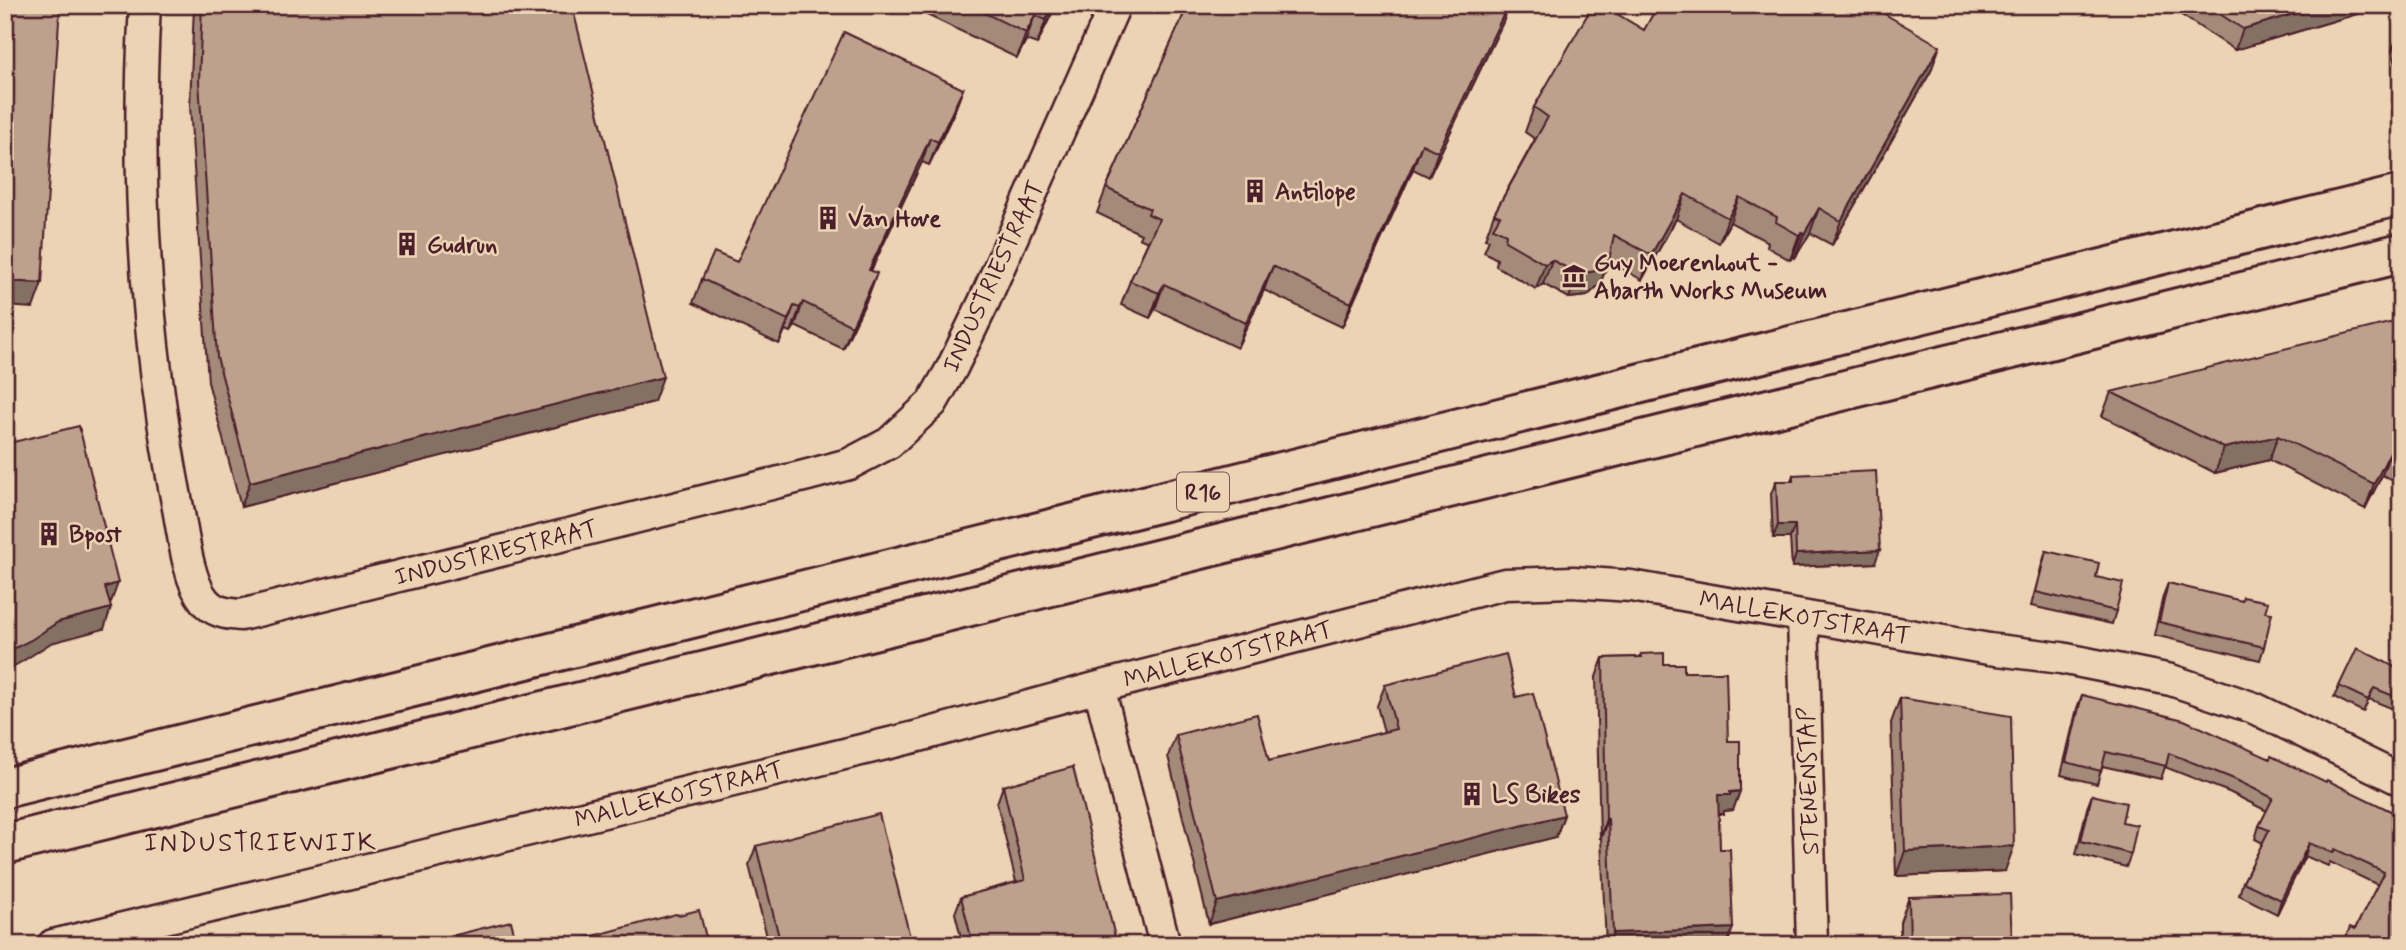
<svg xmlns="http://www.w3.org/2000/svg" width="2406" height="950" font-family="Mynerve,sans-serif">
  <rect width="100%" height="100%" fill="#ebd3b3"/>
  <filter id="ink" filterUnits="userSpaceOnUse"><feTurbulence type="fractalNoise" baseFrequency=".0143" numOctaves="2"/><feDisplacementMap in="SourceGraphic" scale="14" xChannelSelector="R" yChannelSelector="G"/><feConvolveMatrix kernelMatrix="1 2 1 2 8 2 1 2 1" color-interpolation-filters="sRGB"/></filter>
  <g filter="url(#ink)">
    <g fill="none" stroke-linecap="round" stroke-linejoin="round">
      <!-- minor casing -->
      <g stroke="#4a1f2b" stroke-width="35">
        <path id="minor" d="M145,5C135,175 145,342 178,508C183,533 188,580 204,600C213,612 227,614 241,615L808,475L849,464L889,443L932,403L952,368L983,304L1115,5
          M1803,617L1812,945
          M1099,687L1165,945
          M53,945L919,736L1099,687L1505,584L1573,582L1631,586L1989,649L2061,658L2171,680L2254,708L2401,780"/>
      </g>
      <!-- highway casing -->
      <g stroke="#4a1f2b" stroke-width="44">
        <path id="highway" d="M5,788L2401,195
          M5,844L2401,253"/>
      </g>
      <!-- minor -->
      <use href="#minor" stroke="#ebd3b3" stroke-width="30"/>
      <!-- highway -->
      <use href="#highway" stroke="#ebd3b3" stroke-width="38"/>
    </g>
    <!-- wall -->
    <path fill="#a38a79" stroke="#4a1f2b" stroke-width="2" d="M194,5H572L654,402L241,507L208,382L190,106Z
      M906,5H1056L1037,44L1026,40L1017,58Z
      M1188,5H1509L1503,22L1429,177L1413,169L1342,327L1264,290L1237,348L1155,309L1150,318L1121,305L1130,281L1148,242L1139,238L1141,234L1097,213L1106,188Z
      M2166,5H2369L2364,12L2235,50Z
      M2401,28V84L2392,50Z
      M1644,30L1931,71L1832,245L1810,233L1795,258L1793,257L1790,260L1767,247L1768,242L1730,222L1719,243L1676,219L1642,280L1609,261L1600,284L1587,296L1569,298L1543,284L1536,289L1496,266L1497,259L1484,252L1489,240L1485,239L1494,214L1535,139L1525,132L1534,107Z
      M963,89L954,112L929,165L922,162L871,271L868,297L843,349L795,326L791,332L785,330L779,344L693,303L702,279L737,262Z
      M2401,326V484L2382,475L2365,509L2269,460L2215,473L2102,416L2111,392Z
      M1793,475L1875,563L1792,567L1790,538H1773L1771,494L1776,481H1791Z
      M2046,551L2096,577L2116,611L2112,624L2031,606L2042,564Z
      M2168,583L2265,612L2264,647L2260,660L2154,635L2163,596Z
      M1641,654L1684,672L1728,741L1740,791L1733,810L1724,811L1723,814H1718L1720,849L1727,945H1606L1601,838H1600L1596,677L1603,658L1640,657Z
      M2401,670V712L2369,699L2363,712L2334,697L2339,686Z
      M1385,685L1516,697L1564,815L1556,837L1209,924L1168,756L1176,735L1269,761L1384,732L1377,706Z
      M2082,695L2270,759L2401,816V945H2343L2355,929L2378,885L2330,862L2328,866L2305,856L2277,914L2239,895L2243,882L2263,843L2255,839L2259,826L2267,811L2229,792L2165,767L2161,779L2102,766L2097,784L2061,775L2077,708Z
      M1900,698L2005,871L1896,876L1891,723Z
      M1003,786L1117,945H963L955,913L961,897L1016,882L997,803Z
      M2092,795L2122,822L2131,854L2126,867L2076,854L2087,808Z
      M756,846L912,945H769L749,865Z
      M1909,897L2012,945H1900V922Z"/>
    <!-- shaded-wall -->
    <path fill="#857163" stroke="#4a1f2b" stroke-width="2" d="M1053,5H1056L1037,44L1046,20Z
      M1508,5H1509L1503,22L1429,177L1438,152Z
      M2324,5H2369L2364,12L2235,50L2243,29Z
      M1035,15L1026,40L1017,58L1026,33Z
      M1940,46L1931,71L1832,245L1841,221Z
      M963,89L954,112L929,165L938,142Z
      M930,138L922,162L860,293L869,270Z
      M1422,144L1413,169L1342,327L1351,303Z
      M1685,194L1676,219L1642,280L1651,255Z
      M1739,197L1730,222L1719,243L1728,218Z
      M1819,208L1810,233L1795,258L1804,234Z
      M1802,232L1793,257L1790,260L1799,235Z
      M1552,260L1543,284L1536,289L1545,264Z
      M1609,260L1600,284L1587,296L1569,298L1578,274Z
      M1273,266L1264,290L1237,348L1246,323Z
      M877,273L868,297L843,349L852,326Z
      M5,281L42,283L33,308L5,306Z
      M1164,284L1155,309L1150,318L1159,293Z
      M803,302L795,326L791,332L800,308Z
      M794,306L785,330L779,344L788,320Z
      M663,377L654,402L241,507L250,482Z
      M2278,436L2269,460L2215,473L2224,448Z
      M2391,450L2382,475L2365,509L2374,484Z
      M1778,525H1795L1790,538H1773Z
      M1880,550L1875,563L1792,567L1796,554Z
      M118,583L110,605L105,587Z
      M111,608L104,629L51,643L23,661L5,671V653L58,622Z
      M1740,791L1733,810L1724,811L1723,814H1711L1718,795Z
      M1564,815L1556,837L1209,924L1217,902Z
      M1606,819H1608L1601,838H1600Z
      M2309,843L2305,856L2277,914L2281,900Z
      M2014,846L2005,871L1896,876L1905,851Z
      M1733,928L1727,945H1609L1613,933Z"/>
    <!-- building -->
    <path fill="#bea18d" stroke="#4a1f2b" stroke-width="2" d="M5,5H60L42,283L5,281Z
      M202,5H572L663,377L250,482L217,357L199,81Z
      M968,5H1053L1046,20L1035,15L1026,33Z
      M1188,5H1508L1438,152L1422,144L1351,303L1273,266L1246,323L1164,284L1159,293L1130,281L1159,219L1148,214L1150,209L1106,188Z
      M1593,5H1602L1644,30L1658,5H1869L1940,46L1841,221L1819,208L1804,234L1802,232L1799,235L1776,222L1777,217L1739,197L1728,218L1685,194L1651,255L1614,235L1609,260L1596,271L1578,274L1552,260L1545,264L1505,241L1506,234L1493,228L1500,216L1494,214L1548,117L1534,107Z
      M2206,5H2324L2243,29Z
      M844,32L963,89L938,142L930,138L869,270L877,273L852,326L803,302L800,308L794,306L788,320L702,279L714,252L737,262Z
      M2393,322L2401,326V455L2391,450L2374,484L2278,436L2224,448L2111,392Z
      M79,426L118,583L105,587L111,608L58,622L31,640L5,653V444Z
      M1876,471L1880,550L1796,554L1795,525H1778L1776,481H1793V475Z
      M2046,551L2099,563L2096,577L2123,583L2116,611L2036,592Z
      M2168,583L2242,601L2243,597L2268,602L2265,612L2272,613L2264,647L2159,622Z
      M2357,648L2401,670V699L2374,688L2368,700L2339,686Z
      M1664,653V664H1684V672H1726L1728,741H1740V791L1730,792V795H1718L1720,849H1730L1733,928L1613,933L1608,819H1606L1603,658L1642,657L1641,654Z
      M1506,654L1516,697L1533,693L1564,815L1217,902L1176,735L1257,714L1269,761L1396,729L1385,685Z
      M2082,695L2184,720L2270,759L2271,756L2326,782L2327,780L2401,816V945H2390L2375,937L2371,945H2343L2350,927L2355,929L2384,872L2335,849L2333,853L2309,843L2281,900L2243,882L2269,830L2259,826L2273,798L2234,779L2169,753L2166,766L2106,752L2101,771L2066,762Z
      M1900,698L2011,716L2014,846L1905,851Z
      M1073,767L1117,945H973L961,897L1025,880L1003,786Z
      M2092,795L2126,803L2122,822L2137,825L2131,854L2081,841Z
      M879,814L912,945H781L756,846Z
      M2010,894L2012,945H1910L1909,897Z
      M699,910L708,945H559L676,914L679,915Z
      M511,921L517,945H416Z
      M545,938L547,945H518Z"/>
  </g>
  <!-- icons -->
  <defs>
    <g id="building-bare" transform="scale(1.89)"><path d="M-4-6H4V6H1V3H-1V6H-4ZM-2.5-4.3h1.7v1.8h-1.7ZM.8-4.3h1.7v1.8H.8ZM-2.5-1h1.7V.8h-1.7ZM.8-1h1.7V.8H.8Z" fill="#4a1f2b" stroke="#ebd3b3" stroke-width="2.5" paint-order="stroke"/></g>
    <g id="museum-bare" transform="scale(1.89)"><path d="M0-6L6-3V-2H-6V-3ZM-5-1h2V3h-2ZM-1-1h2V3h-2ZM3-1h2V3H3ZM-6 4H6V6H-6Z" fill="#4a1f2b" stroke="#ebd3b3" stroke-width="2.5" paint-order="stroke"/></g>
  </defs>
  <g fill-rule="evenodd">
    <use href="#building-bare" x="1255" y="191"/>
    <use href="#building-bare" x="828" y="218"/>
    <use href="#building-bare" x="407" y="244"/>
    <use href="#museum-bare" x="1574" y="276"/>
    <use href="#building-bare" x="49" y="534"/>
    <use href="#building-bare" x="1472" y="794"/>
  </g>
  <g text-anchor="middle" stroke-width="5" stroke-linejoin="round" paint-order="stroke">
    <!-- shield labels -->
    <rect fill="#ebd3b3" stroke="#7a5554" stroke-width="2" x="1177" y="472.5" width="52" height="39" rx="5"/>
    <g font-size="23" font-weight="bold" fill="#4a1f2b">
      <text x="1203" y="500">R16</text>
    </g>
    <!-- poi labels -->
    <g font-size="24" font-weight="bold" fill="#4a1f2b" stroke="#ebd3b3" text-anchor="start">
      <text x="1275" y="199">Antilope</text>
      <text x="848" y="226">Van Hove</text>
      <text x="427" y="252">Gudrun</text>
      <text x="1594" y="270">Guy Moerenhout -<tspan x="1594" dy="28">Abarth Works Museum</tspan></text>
      <text x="69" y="542">Bpost</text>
      <text x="1492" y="802">LS Bikes</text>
    </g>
    <!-- street labels -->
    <g font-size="24" fill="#4a1f2b" stroke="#ebd3b3">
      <text transform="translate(993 276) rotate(-65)" y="8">INDUSTRIESTRAAT</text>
      <text transform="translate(496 552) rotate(-14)" y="8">INDUSTRIESTRAAT</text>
      <text transform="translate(1805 617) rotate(10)" y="8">MALLEKOTSTRAAT</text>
      <text transform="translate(1228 654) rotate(-14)" y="8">MALLEKOTSTRAAT</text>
      <text transform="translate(1808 781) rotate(-92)" y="8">STENENSTAP</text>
      <text transform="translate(679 794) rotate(-14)" y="8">MALLEKOTSTRAAT</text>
    </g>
    <!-- neighbourhood labels -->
    <g font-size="26" letter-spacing="2" fill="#4a1f2b" stroke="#ebd3b3">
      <text x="261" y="851">INDUSTRIEWIJK</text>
    </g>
  </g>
  <!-- margin -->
  <rect width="2406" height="950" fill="none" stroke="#ebd3b3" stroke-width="28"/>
  <rect x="14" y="14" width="2378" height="922" fill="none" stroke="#4a1f2b" stroke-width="2.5" filter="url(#ink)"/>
</svg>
